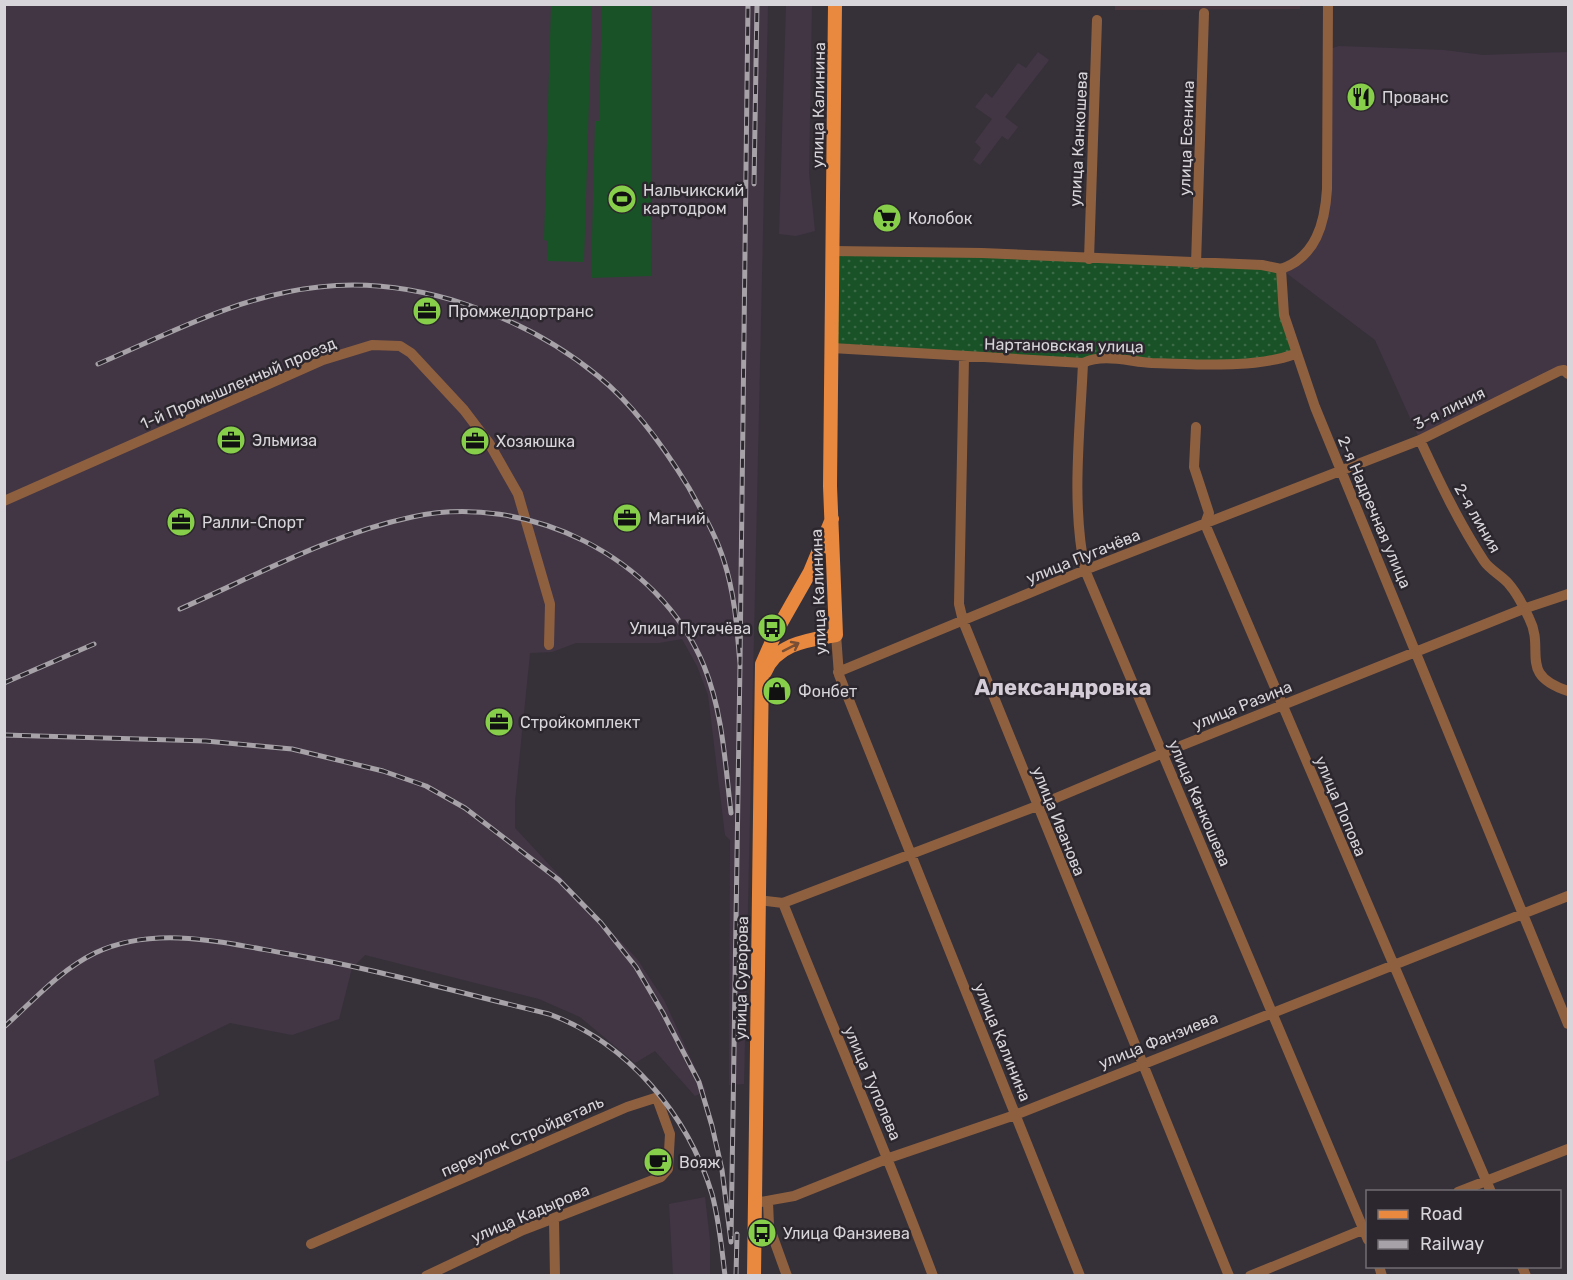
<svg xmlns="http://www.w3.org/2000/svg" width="1573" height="1280" font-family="Rubik,sans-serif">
  <defs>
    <pattern id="grass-dots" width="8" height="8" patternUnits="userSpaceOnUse" patternTransform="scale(1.5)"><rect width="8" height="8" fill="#1a5227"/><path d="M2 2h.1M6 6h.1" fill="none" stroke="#3b6a46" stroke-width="1.8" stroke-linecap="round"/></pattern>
  </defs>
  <rect width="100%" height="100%" fill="#363139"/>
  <!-- industrial -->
  <path fill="#423645" d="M5,5H768L744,1084L729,1085L730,840L725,835L708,695L697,666L682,639L659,643H576L552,652L530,653L515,801V828L637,959L664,1000L706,1091L695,1096L655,1051L635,1063L580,1017L539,999L365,955L352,968L339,1019L292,1035L230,1023L154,1060L159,1095L5,1162Z
    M786,5H812L809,173L815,231L796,236L779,234Z
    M1339,46L1444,50L1483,55L1568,52V374L1564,370L1420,440L1375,340L1281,269L1293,265L1321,227L1327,50Z
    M1038,52L1049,60L1005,117L1018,127L1008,140L1002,136L980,165L973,160L981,148L975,142L992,119L975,107L986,93L992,98L1018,63L1026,68Z
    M705,1197L710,1241V1275H673L669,1204Z"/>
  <!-- education -->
  <path fill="#48343c" d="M1115,4L1300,5V9L1115,10Z"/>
  <!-- grass -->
  <path fill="url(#grass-dots)" d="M833,251L1281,269L1295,354L1271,362L1150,363L832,348Z"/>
  <!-- garden -->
  <path fill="#1a5227" d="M551,5H592L584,262L547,261L548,241L544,240Z
    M602,5H652L651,276L591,278L595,121H599Z"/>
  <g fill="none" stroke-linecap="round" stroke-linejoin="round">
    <!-- minor -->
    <path stroke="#8f603f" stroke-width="10" d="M833,251L982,253L1262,265L1281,269
      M1089,259L1097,20
      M1196,264L1204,13
      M1281,269L1284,315L1315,407L1568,1024
      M1281,269C1316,257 1325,223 1327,189L1328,4
      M832,348L1083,363C1104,353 1130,362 1152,363C1197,364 1254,369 1295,354
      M964,358L959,604L963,621L1229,1276
      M1083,363C1080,431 1071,503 1085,570L1368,1240
      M1196,427L1194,467L1209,513L1205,524L1491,1192
      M1420,440C1439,481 1459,523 1484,561C1490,570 1501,575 1508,583C1516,592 1524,607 1529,618C1546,651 1517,674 1568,691
      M4,501L323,360L372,345L400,346L411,353L464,410L489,443L518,494L550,604L549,645
      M836,635L839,675L1080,1276
      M838,672L1085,570L1420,440L1559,371L1564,370L1568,374
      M758,900L783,903L1037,806L1163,753L1523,609L1568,594
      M783,903C833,1028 886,1150 933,1276
      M1458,1192L1568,1149
      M768,1202L769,1226L787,1276
      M755,1203L794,1196L889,1158L1015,1115L1568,896
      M554,1220L555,1276
      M311,1244L627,1107L655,1098L658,1101L670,1134L668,1169L661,1177L523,1230L426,1276
      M1379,1266L1382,1276
      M1522,1266L1526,1276
      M1250,1276L1367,1228"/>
    <!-- major -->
    <path stroke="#e9893f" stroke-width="14" d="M765,672C777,643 809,640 836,635L830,486L835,4
      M754,1276L762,664L777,630L810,572L832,519"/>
    <!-- rail casing -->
    <g stroke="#a6a2a8" stroke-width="5">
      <path id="rail" d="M754,184L757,4
        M98,364C170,333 241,295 319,287C416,276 523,315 598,376C635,406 664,447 689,488C702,512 716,535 724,561C735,595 737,629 740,664L748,4
        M180,609C255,576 331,534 412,517C526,492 659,556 704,666C723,713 725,763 731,813
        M4,683L94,644
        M4,735L206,741L292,749L383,771L426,786L465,808L559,880L601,923L636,967L663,1013L699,1082L712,1126L722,1170L731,1242L740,664
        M4,1027C33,1001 60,970 95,953C154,925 222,942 283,953C373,968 460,993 549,1014C628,1043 688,1115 712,1194C719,1220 722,1249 725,1276
        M736,1276L737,1234"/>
    </g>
    <!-- rail -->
    <use href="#rail" stroke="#2c272e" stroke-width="3" stroke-dasharray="9" stroke-linecap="butt"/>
  </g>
  <!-- one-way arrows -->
  <defs><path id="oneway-shaft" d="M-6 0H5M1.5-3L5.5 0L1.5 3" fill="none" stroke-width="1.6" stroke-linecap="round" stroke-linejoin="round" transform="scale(1.5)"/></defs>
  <use stroke="#784e35" href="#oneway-shaft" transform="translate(791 647) rotate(-27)"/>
  <!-- icons -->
  <defs>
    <g id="restaurant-disc" transform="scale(1.5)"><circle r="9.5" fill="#87cf4a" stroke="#2c272e"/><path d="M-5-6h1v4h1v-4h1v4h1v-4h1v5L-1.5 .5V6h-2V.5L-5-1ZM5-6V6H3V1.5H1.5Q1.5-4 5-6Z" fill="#111"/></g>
    <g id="stadium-disc" transform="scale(1.5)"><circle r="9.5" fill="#87cf4a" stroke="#2c272e"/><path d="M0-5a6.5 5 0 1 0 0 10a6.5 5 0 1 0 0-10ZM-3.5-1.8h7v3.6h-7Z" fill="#111"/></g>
    <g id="supermarket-disc" transform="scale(1.5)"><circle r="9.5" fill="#87cf4a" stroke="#2c272e"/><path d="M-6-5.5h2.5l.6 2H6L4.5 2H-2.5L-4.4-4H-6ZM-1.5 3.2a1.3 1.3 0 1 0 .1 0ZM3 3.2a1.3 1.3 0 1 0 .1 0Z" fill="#111"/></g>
    <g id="office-disc" transform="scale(1.5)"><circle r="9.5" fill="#87cf4a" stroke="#2c272e"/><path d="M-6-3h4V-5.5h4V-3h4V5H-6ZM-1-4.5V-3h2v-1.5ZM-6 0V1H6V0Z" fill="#111"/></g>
    <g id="bus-disc" transform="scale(1.5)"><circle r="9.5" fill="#87cf4a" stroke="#2c272e"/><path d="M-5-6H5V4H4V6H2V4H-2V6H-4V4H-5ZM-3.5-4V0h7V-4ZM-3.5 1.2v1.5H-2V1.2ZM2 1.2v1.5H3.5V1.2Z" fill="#111"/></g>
    <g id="shop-disc" transform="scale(1.5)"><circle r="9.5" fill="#87cf4a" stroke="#2c272e"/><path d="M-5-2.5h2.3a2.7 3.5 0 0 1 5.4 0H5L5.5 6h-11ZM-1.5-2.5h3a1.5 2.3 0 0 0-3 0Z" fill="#111"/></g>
    <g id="cafe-disc" transform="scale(1.5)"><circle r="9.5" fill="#87cf4a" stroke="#2c272e"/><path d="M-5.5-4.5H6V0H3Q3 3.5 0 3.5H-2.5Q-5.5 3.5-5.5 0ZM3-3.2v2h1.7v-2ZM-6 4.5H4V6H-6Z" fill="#111"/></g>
  </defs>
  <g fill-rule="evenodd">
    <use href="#restaurant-disc" x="1361" y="97"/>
    <use href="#stadium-disc" x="622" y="199"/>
    <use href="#supermarket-disc" x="887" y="218"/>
    <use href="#office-disc" x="427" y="311"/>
    <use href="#office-disc" x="231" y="440"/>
    <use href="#office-disc" x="475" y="441"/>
    <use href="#office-disc" x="627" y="518"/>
    <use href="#office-disc" x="181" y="522"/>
    <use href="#bus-disc" x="772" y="628"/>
    <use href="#shop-disc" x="777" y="691"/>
    <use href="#office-disc" x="499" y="722"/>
    <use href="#cafe-disc" x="658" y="1162"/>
    <use href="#bus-disc" x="762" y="1233"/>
  </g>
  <g text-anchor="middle" stroke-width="5" stroke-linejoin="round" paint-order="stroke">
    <!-- poi labels -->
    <g font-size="16" fill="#d8d5da" stroke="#2c272e" text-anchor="start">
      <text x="1382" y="103">Прованс</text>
      <text x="643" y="196">Нальчикский<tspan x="643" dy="18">картодром</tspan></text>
      <text x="908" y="224">Колобок</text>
      <text x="448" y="317">Промжелдортранс</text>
      <text x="252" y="446">Эльмиза</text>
      <text x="496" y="447">Хозяюшка</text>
      <text x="648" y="524">Магний</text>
      <text x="202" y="528">Ралли-Спорт</text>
      <text x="751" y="634" text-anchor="end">Улица Пугачёва</text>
      <text x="798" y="697">Фонбет</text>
      <text x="520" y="728">Стройкомплект</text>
      <text x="679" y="1168">Вояж</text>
      <text x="783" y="1239">Улица Фанзиева</text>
    </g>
    <!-- street labels -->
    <g font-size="16" fill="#d8d5da" stroke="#2c272e">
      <text transform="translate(818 105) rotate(-89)" y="6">улица Калинина</text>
      <text transform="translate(1186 138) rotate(-88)" y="6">улица Есенина</text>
      <text transform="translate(1078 139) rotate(-87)" y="6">улица Канкошева</text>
      <text transform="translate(1064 345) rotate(1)" y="6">Нартановская улица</text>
      <text transform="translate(238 383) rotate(-23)" y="6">1-й Промышленный проезд</text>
      <text transform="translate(1449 408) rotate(-26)" y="6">3-я линия</text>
      <text transform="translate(1375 512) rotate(67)" y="6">2-я Надречная улица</text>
      <text transform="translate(1478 518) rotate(60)" y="6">2-я линия</text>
      <text transform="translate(1083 556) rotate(-22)" y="6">улица Пугачёва</text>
      <text transform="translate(818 592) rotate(-92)" y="6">улица Калинина</text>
      <text transform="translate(1242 705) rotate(-22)" y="6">улица Разина</text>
      <text transform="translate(1200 803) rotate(67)" y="6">улица Канкошева</text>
      <text transform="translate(1341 806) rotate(67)" y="6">улица Попова</text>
      <text transform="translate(1059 821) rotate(68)" y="6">улица Иванова</text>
      <text transform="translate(741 978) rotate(-89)" y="6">улица Суворова</text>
      <text transform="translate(1158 1040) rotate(-22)" y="6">улица Фанзиева</text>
      <text transform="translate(1003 1042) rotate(68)" y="6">улица Калинина</text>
      <text transform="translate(873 1083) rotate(67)" y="6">улица Туполева</text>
      <text transform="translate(522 1136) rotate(-24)" y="6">переулок Стройдеталь</text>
      <text transform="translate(530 1213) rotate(-23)" y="6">улица Кадырова</text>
    </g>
    <!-- district labels -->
    <g font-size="22" font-weight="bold" fill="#d4cdd7" stroke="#2c272e">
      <text x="1063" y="695">Александровка</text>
    </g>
  </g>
  <!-- border -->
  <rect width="1573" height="1280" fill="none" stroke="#d8d5da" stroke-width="12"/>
  <!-- legend -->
  <rect x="1366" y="1190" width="195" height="78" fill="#2c272e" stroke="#716d73" stroke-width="1.5"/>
  <rect x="1378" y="1210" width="30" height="9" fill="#e9893f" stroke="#716d73" stroke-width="1.5"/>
  <text x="1420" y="1220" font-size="18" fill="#d8d5da">Road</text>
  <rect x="1378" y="1240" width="30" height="9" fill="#a6a2a8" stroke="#716d73" stroke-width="1.5"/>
  <text x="1420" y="1250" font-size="18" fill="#d8d5da">Railway</text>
</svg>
